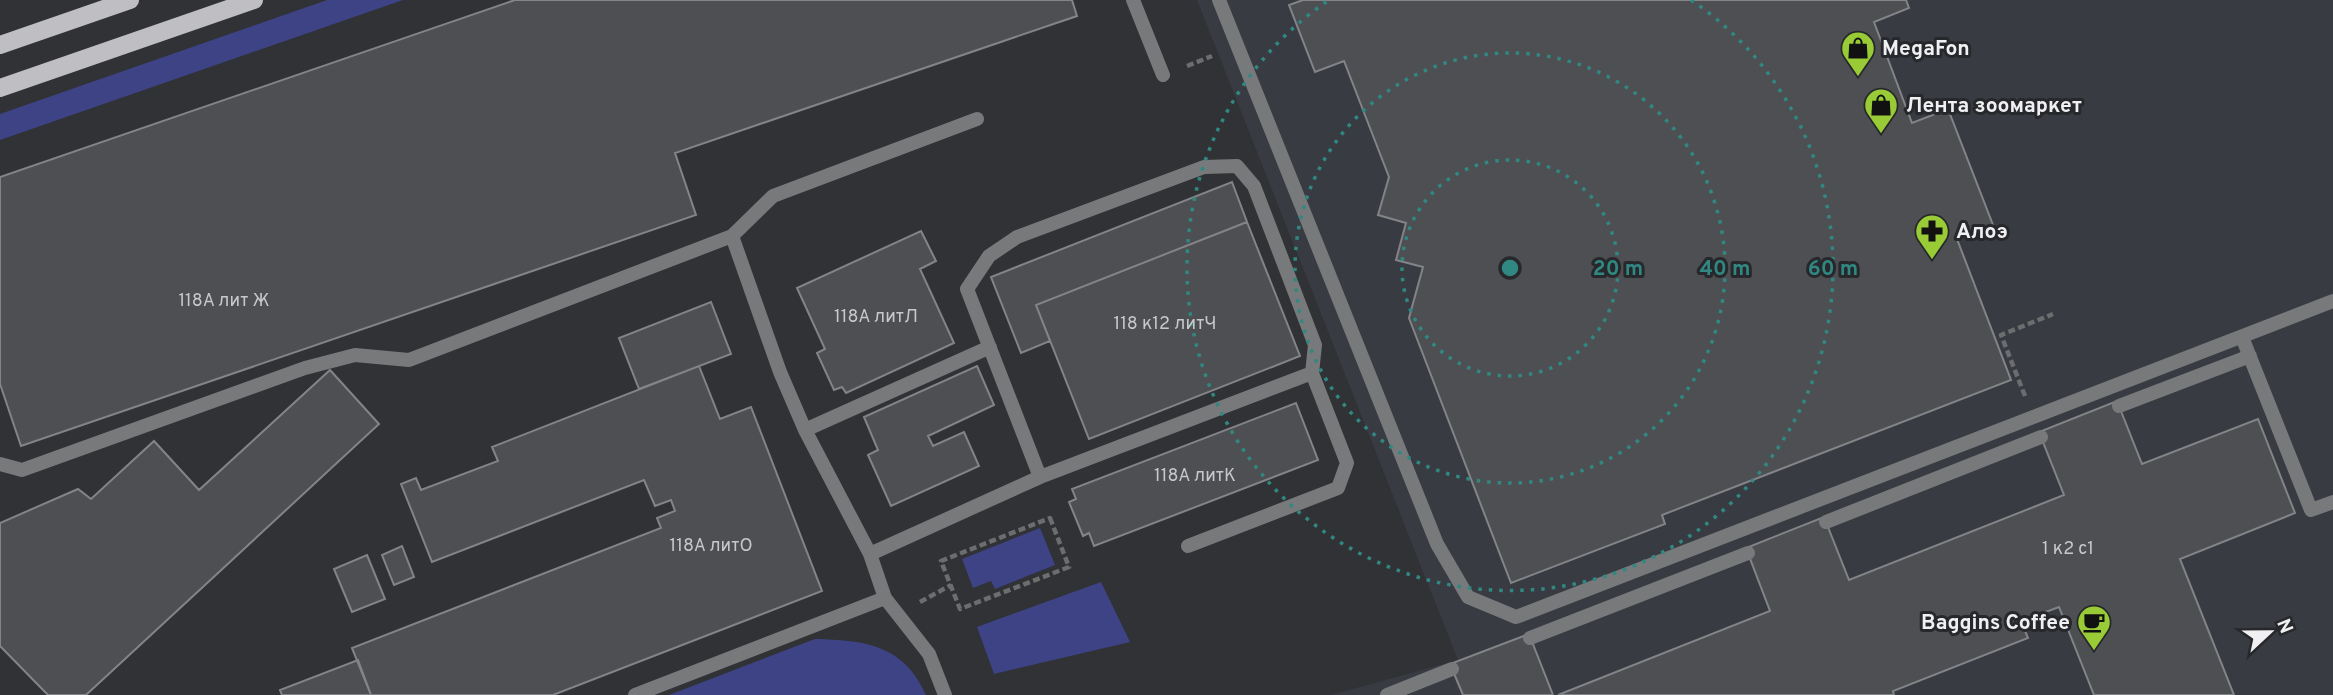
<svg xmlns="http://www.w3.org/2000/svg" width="2333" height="695" font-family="Overpass,sans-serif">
  <rect width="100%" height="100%" fill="#313235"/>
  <!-- built -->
  <path fill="#393b43" d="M1197,0H2333V695H1331L1458,660Z"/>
  <!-- green -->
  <path fill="#3d4385" d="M327,0H403L0,140V114Z
    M1040,528L1055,565L995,589L991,581L973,588L962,559Z
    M1101,582L1130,642L994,674L977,627Z
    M815,639C865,640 904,645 926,695H669Z"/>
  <!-- building -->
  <path fill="#4e4f52" stroke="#838487" stroke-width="2" d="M515,0H1072L1077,16L675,153L696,215L21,446L0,384V177Z
    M1303,0H1906L1909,8L1874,22L1912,123L1948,109L1993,225L1957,239L2011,380L1662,515L1665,524L1511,583L1409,318L1423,267L1396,260L1406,223L1378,215L1389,177L1344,61L1315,72L1289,5Z
    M1232,182L1247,222L1036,305L1050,341L1021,353L991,277Z
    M1247,222L1300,356L1089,439L1036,305Z
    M921,231L936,261L920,269L954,343L846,393L842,387L834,390L817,353L825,349L797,288Z
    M711,302L731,354L639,389L619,338Z
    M699,366L720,419L751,407L822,591L553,695H371L352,648L661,528L657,518L675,511L671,500L655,506L644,480L432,562L401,484L416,478L421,490L498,461L492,447Z
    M977,366L994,405L928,436L933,446L964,432L979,466L891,506L868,455L878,450L864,417Z
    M330,370L379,424L86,695H48L0,646V523L78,489L91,499L154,441L199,490Z
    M2117,401L2142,464L2258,419L2295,513L2180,559L2234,695H2094L2059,607L2021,621L2028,638L1893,691L1894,695H1558L1770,611L1746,548L1824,517L1849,580L2064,495L2039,432Z
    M1296,403L1318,460L1094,546L1089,533L1083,536L1069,502L1076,499L1072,489Z
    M402,546L414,577L394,585L382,555Z
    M367,555L385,599L352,612L334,569Z
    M1529,634L1553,695H1463L1450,664Z
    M358,660L371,695H282L280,690Z"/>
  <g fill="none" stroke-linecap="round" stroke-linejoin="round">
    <!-- path -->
    <path stroke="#6c6d6f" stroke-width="4.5" stroke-dasharray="7 3.5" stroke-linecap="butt" d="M1187,66L1212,56
      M2025,396L2001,335L2053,314
      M1050,518L1069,567L960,609L941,561Z
      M920,602L951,585"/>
    <!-- lane -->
    <path stroke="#78797a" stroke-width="14" d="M1133,0L1163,75
      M1219,0L1437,544L1468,597L1516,617L2333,301
      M2242,337L2311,510L2333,502
      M2119,406L2250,356
      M805,430L990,347
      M0,464L22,470L305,368L355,355L409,360L732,236
      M1040,477L1312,373L1347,463L1338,488L1188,546
      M1826,522L2041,437
      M870,554L1040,477L967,289L989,256L1017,237L1204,167L1237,166L1254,186L1315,345L1312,373
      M1530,638L1748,553
      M635,695L885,598
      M945,695L929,654L885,598L870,554L805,430L780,372L732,236L773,196L977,119
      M1387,695L1452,669"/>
    <!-- primary -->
    <path stroke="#bfbfc3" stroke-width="18" d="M0,45L130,0
      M0,88L254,0"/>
  </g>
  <!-- distance rings -->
  <g fill="none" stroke="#318882" stroke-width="3.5" stroke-dasharray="3.5 7">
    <circle cx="1510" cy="268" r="108"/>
    <circle cx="1510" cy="268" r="215"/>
    <path d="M1691 0A323 323 0 1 1 1329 0"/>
  </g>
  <!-- icons -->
  <defs>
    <g id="shop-pin" transform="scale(1.75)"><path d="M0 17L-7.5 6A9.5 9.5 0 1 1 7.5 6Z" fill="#98cb36" stroke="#27282b"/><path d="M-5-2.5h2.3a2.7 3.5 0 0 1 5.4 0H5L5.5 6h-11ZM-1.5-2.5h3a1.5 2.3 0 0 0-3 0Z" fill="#111"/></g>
    <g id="pharmacy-pin" transform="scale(1.75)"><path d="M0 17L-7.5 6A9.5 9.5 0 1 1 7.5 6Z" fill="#98cb36" stroke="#27282b"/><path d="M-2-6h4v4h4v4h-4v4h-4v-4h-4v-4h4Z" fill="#111"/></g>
    <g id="cafe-pin" transform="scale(1.75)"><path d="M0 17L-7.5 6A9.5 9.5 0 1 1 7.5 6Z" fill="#98cb36" stroke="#27282b"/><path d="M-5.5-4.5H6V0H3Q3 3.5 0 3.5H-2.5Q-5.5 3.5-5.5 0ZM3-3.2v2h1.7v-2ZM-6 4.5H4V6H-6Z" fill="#111"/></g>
  </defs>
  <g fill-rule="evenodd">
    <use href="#shop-pin" x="1858" y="48"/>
    <use href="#shop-pin" x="1881" y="105"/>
    <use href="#pharmacy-pin" x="1932" y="231"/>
    <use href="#cafe-pin" x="2094" y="622"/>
  </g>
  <g text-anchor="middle" stroke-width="6" stroke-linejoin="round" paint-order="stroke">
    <!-- number labels -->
    <g font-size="18" fill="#c8c8ca">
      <text x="224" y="306">118А лит Ж</text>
      <text x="876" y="322">118А литЛ</text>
      <text x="1165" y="329">118 к12 литЧ</text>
      <text x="1195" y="481">118А литК</text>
      <text x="711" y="551">118А литО</text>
      <text x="2068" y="554">1 к2 с1</text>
    </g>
    <!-- poi labels -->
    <g font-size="21" font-weight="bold" fill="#f0f0f2" stroke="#27282b" text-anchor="start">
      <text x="1882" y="55">MegaFon</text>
      <text x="1906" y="112">Лента зоомаркет</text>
      <text x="1956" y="238">Алоэ</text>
      <text x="2070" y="629" text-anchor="end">Baggins Coffee</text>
    </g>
  </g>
  <circle cx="1510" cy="268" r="10" fill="#318882" stroke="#27282b" stroke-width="3.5"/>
  <g font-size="21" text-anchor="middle" font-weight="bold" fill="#318882" stroke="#27282b" stroke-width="6" stroke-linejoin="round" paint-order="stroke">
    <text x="1618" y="275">20 m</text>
    <text x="1725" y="275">40 m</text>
    <text x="1833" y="275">60 m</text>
  </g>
  <!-- north arrow -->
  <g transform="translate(2270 632) rotate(68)" stroke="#27282b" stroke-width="5" paint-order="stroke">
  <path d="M0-5L12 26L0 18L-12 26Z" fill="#f0f0f2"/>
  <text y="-10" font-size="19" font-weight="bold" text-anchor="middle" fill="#f0f0f2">N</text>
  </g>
</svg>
